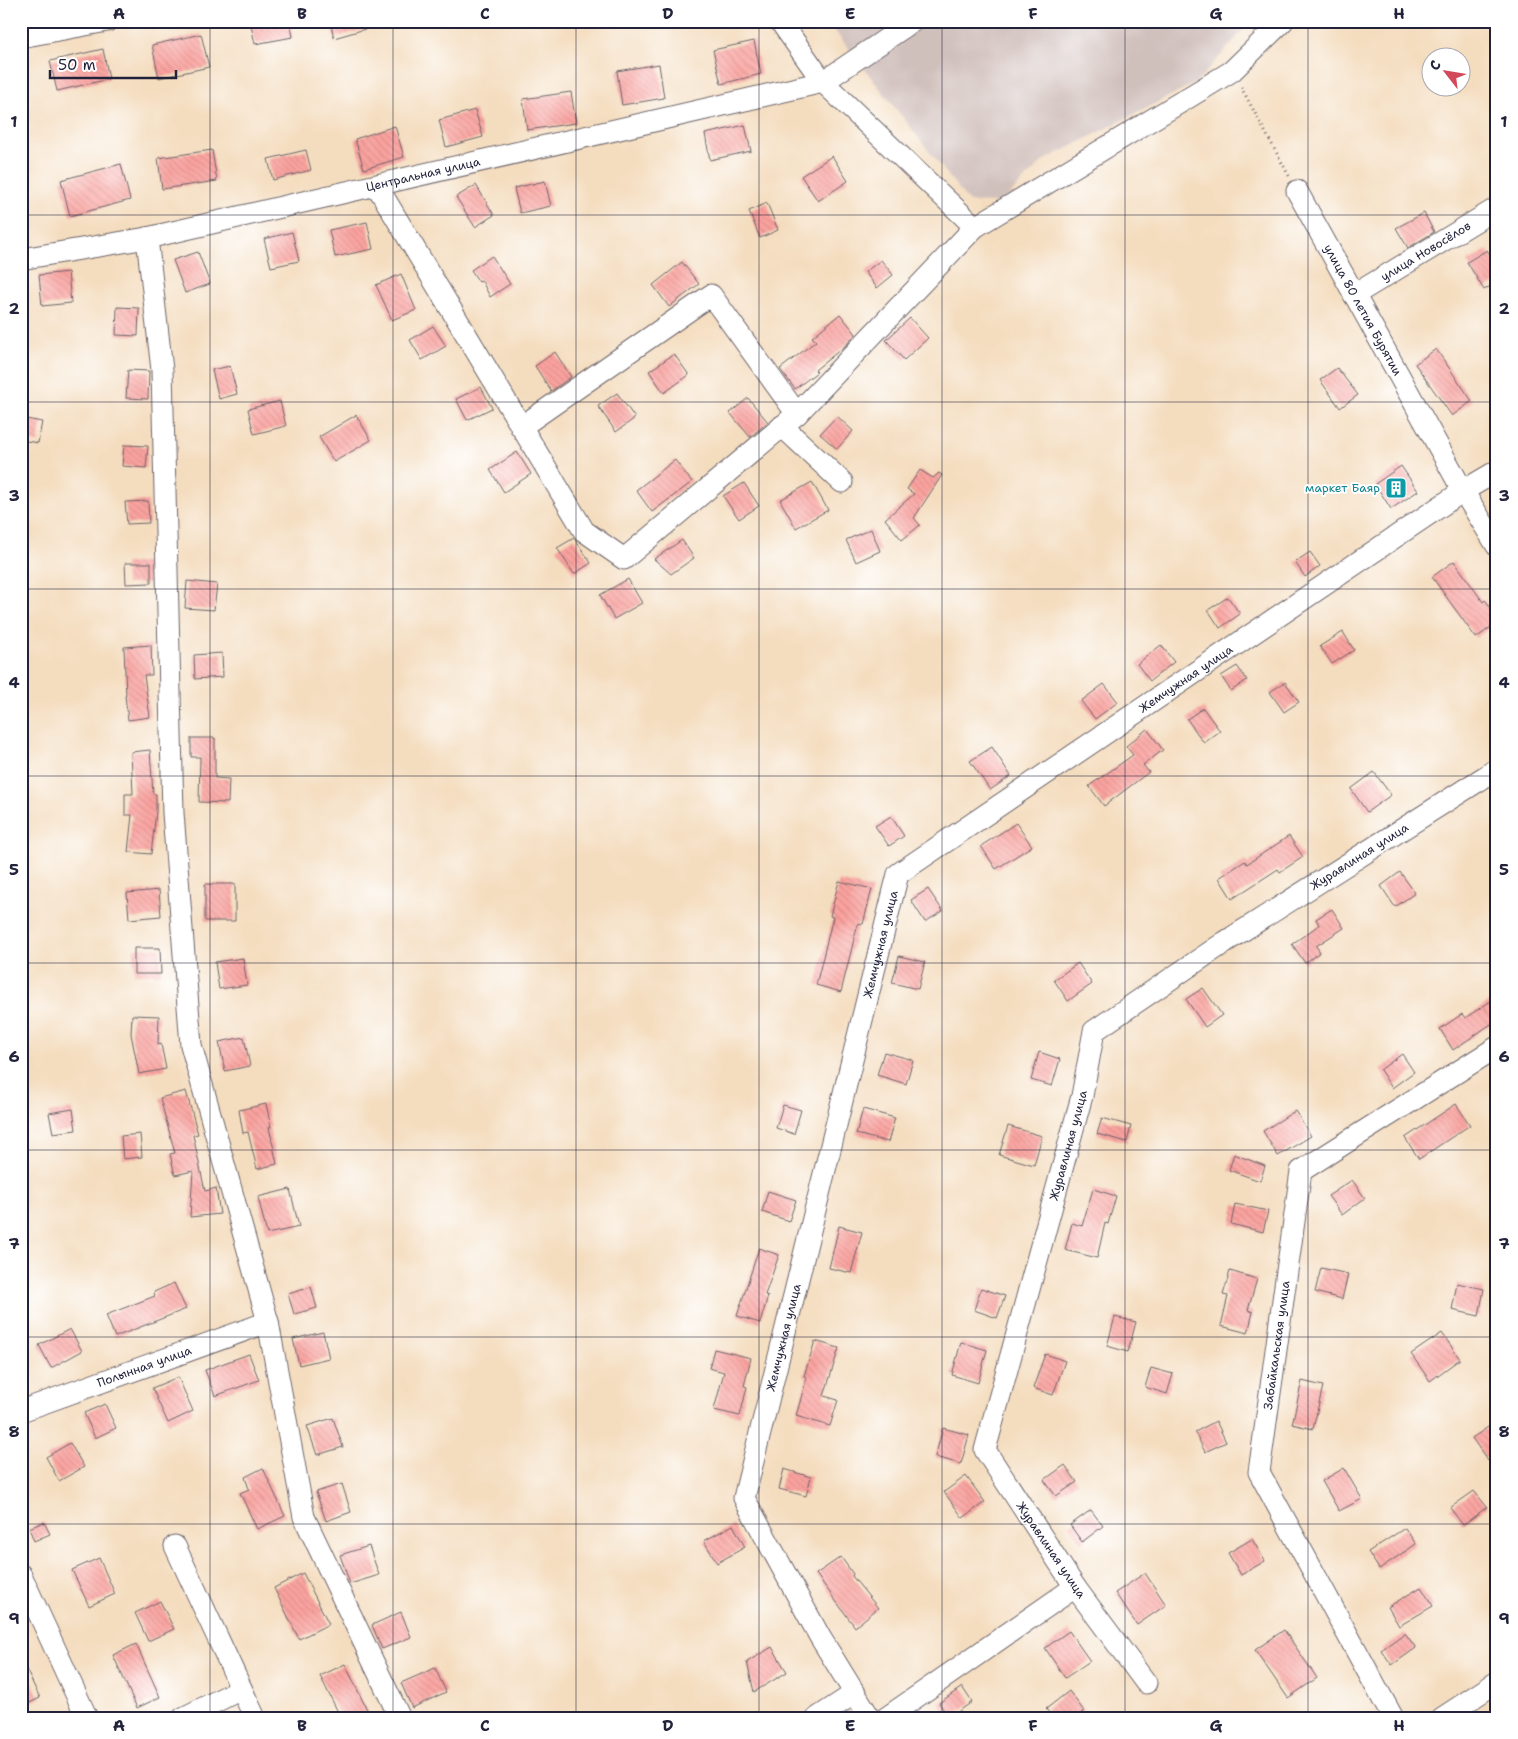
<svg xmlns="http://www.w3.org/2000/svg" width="1518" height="1739" font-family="'Shantell Sans',sans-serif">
  <defs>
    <pattern id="building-back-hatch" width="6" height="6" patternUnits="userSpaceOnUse" patternTransform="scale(1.25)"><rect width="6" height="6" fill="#fba39f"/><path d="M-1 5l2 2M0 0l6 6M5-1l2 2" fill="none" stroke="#d78c8a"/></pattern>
  </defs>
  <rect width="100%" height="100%" fill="#fff"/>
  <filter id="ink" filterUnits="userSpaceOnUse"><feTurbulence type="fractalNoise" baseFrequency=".02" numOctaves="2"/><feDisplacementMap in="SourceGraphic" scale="10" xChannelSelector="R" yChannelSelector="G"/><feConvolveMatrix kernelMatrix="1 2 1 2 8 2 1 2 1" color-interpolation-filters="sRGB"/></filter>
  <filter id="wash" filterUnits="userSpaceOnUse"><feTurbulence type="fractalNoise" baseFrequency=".0096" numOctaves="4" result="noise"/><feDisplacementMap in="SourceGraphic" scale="20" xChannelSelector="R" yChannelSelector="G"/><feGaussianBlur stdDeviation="1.12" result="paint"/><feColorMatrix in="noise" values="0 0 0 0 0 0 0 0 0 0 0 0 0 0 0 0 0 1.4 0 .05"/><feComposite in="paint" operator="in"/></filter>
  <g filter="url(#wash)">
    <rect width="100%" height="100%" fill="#f4ddbf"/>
    <!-- industrial -->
    <path fill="#d0c0bc" d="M827,21H1251L1197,82L1043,161L1001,203L969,202Z"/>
    <g id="blocks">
      <!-- building -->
      <path fill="url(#building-back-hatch)" d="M250,21H290L293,37L255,44Z
        M330,21H378L379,25L334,38Z
        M201,34L209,67L159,78L152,45Z
        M754,41L761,74L721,84L713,50Z
        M103,49L109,79L57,91L50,61Z
        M659,64L664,98L622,105L617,71Z
        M571,92L576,123L527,130L523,99Z
        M475,110L483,137L446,147L439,120Z
        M745,125L751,151L710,160L705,134Z
        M395,126L404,157L364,169L355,139Z
        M212,150L217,181L162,189L158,158Z
        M306,150L311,170L273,180L268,159Z
        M832,156L848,181L818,201L801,176Z
        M121,164L130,200L70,216L61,180Z
        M545,181L551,206L520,213L514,188Z
        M476,185L494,215L475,227L456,197Z
        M767,203L778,230L760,238L749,211Z
        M1424,213L1434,232L1408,248L1396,228Z
        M367,222L373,249L335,257L329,230Z
        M292,232L299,261L271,267L264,239Z
        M1487,250L1497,265V282L1484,290L1467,262Z
        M198,252L210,284L185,293L173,260Z
        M492,256L510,284L490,297L482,281L479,282L471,270Z
        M881,260L893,275L877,288L865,272Z
        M682,262L699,284L669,307L653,285Z
        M68,272L71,303L42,306L39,275Z
        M401,274L416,310L392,320L376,285Z
        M117,307L139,308L138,336L116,335Z
        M840,314L856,334L846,345L815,370L817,372L795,389L780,369L816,341L812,337Z
        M910,318L928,338L904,360L886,340Z
        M433,326L446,346L422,360L410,340Z
        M1436,349L1472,401L1452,416L1415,364Z
        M555,352L571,377L551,391L535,366Z
        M674,354L689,375L664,393L649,371Z
        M230,366L237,394L219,399L212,370Z
        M1337,368L1358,395L1340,408L1320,380Z
        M128,370L149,371L148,399L126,398Z
        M481,387L492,408L467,420L456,399Z
        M617,393L635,418L616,432L598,406Z
        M748,398L768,422L750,437L730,413Z
        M280,401L286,426L254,434L248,409Z
        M356,415L371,440L334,462L319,437Z
        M837,416L853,431L837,449L820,434Z
        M21,418L42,422L38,443L21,440Z
        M124,445L148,446L146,468L122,466Z
        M517,452L531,474L504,492L490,470Z
        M675,460L692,482L652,512L636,490Z
        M1401,466L1418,491L1391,509L1375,484Z
        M920,470L933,478L939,473L942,475L914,518L920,525L902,540L885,519L914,494L907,489Z
        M812,482L828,510L796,528L780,500Z
        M744,483L759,506L739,519L723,496Z
        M148,501L149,523L127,524L125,502Z
        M871,529L880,551L856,562L846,540Z
        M574,538L591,563L574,574L557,548Z
        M682,540L694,558L671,574L654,559Z
        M1310,552L1320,566L1305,577L1295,562Z
        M1454,561L1483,602L1485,600L1497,616V623L1476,638L1432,577Z
        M125,563H151V583L126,584Z
        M628,579L642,603L614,619L600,595Z
        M187,581L217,584L214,610L185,608Z
        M1228,597L1240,614L1220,628L1208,610Z
        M1343,632L1354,650L1332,664L1320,646Z
        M151,645L152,675H144L150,717L128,720L125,696H126L124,647Z
        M1161,645L1174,662L1150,681L1137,664Z
        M222,653L223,677L195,679L194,655Z
        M1237,666L1247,680L1231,691L1221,676Z
        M1285,682L1299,702L1284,712L1270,692Z
        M1104,684L1118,702L1095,719L1081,701Z
        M1203,708L1220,731L1204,743L1187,719Z
        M1147,729L1163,750L1143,765L1149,772L1104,806L1089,786L1133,755L1126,746Z
        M191,738H215V778L229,779L228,803L199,802L200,757H191Z
        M992,747L1011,776L990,790L970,761Z
        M150,750L153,794H156V812L151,854L128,852L132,815H125V794H133L131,752Z
        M1374,772L1391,795L1367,812L1351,789Z
        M891,816L904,836L889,846L875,826Z
        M1016,823L1032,846L996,869L981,846Z
        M1289,836L1303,857L1280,872L1278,869L1232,899L1219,878L1245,861L1247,864Z
        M1400,872L1415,893L1395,907L1381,886Z
        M839,881L872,889L863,924L858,923L841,992L816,985L833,917L830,916Z
        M205,884H235V921H205Z
        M928,889L943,911L925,922L911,900Z
        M159,890L161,916L129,919L127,893Z
        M1332,909L1344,928L1316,946L1320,952L1305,963L1292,944L1319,925L1316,919Z
        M134,948H160L161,974H134Z
        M899,956L925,962L918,989L892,983Z
        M243,958L247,985L219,989L215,962Z
        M1078,963L1092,984L1068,1001L1054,980Z
        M1203,988L1222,1015L1205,1027L1186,999Z
        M1497,997V1020L1453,1050L1440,1029L1462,1014L1465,1018Z
        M132,1015L159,1016L158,1045L161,1044L166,1069L139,1074L131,1034Z
        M244,1037L250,1066L225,1071L219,1042Z
        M884,1052L913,1060L906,1084L877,1075Z
        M1039,1052L1060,1059L1052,1086L1031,1080Z
        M1402,1054L1414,1072L1392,1088L1380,1070Z
        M186,1091L198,1134L193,1135L205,1191L216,1188L220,1214L190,1217L193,1171L175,1175L170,1154L175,1153L160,1098Z
        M266,1104L271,1127H269L277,1164L257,1169L248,1132L243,1133L239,1110Z
        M1456,1104L1470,1125L1419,1159L1405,1138Z
        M783,1105L801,1110L794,1134L776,1128Z
        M73,1109L76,1130L53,1133L49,1113Z
        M863,1109L895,1118L888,1142L856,1134Z
        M1295,1111L1311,1136L1278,1156L1263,1131Z
        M1102,1118L1131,1126L1127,1142L1097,1134Z
        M1008,1126L1042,1136L1034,1165L999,1155Z
        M140,1134L142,1157L123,1159L121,1136Z
        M1234,1154L1265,1166L1260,1181L1229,1170Z
        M1352,1180L1365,1198L1342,1215L1328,1196Z
        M290,1189L299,1227L267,1234L258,1197Z
        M1093,1189L1116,1196L1108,1224L1105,1223L1097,1258L1065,1250L1072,1223L1082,1226Z
        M768,1191L796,1200L789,1221L762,1212Z
        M1235,1204L1268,1211L1263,1232L1231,1224Z
        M839,1226L862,1232L851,1273L829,1268Z
        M759,1248L779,1255L765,1295L768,1296L760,1323L737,1316Z
        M1321,1268L1348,1274L1342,1299L1315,1292Z
        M1230,1271L1257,1279L1248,1310L1253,1312L1248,1333L1221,1326L1228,1296L1223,1295Z
        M174,1283L186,1309L115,1337L106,1315L155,1296L154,1292Z
        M1457,1283L1484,1289L1479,1316L1452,1310Z
        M311,1287L317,1308L294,1314L288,1294Z
        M981,1288L1005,1296L997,1318L974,1310Z
        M1115,1317L1136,1322L1128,1352L1107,1346Z
        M70,1329L82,1351L51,1368L39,1345Z
        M323,1332L329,1358L299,1365L293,1339Z
        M1442,1333L1460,1359L1430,1381L1411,1354Z
        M815,1341L839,1348L824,1396L838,1400L830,1426L796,1416L807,1377L804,1376Z
        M961,1342L987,1350L978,1383L952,1375Z
        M714,1349L751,1358L744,1386L747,1387L740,1416L714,1410L724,1372L709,1368Z
        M249,1354L259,1380L215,1396L205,1370Z
        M1045,1354L1065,1361L1053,1395L1033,1388Z
        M1151,1368L1173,1374L1167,1394L1145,1387Z
        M178,1377L193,1411L168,1423L152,1388Z
        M1302,1381L1323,1386L1313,1429L1292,1424Z
        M105,1404L116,1428L95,1438L84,1413Z
        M333,1418L343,1447L317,1455L307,1426Z
        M1216,1421L1226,1442L1205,1452L1195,1432Z
        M1491,1425L1497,1434V1455L1488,1461L1472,1438Z
        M943,1428L969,1435L961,1464L935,1457Z
        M70,1443L84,1467L59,1481L46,1457Z
        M1065,1465L1077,1482L1056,1496L1044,1480Z
        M263,1468L285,1516L257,1529L240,1493L249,1489L245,1477Z
        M1344,1468L1362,1499L1339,1511L1322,1481Z
        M784,1469L811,1477L806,1496L779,1489Z
        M966,1476L985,1502L963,1518L944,1492Z
        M342,1484L351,1512L326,1521L316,1492Z
        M1474,1491L1487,1507L1463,1525L1450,1508Z
        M1091,1510L1103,1526L1082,1542L1070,1525Z
        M44,1522L50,1534L34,1541L29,1528Z
        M733,1525L745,1547L717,1563L704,1541Z
        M1405,1528L1416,1544L1379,1569L1368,1552Z
        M1252,1539L1265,1561L1241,1575L1228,1553Z
        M369,1546L379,1575L350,1584L340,1555Z
        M841,1557L853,1574L852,1576L878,1608L855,1627L816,1574Z
        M99,1558L115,1594L89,1606L72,1570Z
        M303,1573L329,1624L299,1639L274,1588Z
        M1145,1573L1166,1605L1137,1625L1115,1593Z
        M1421,1587L1433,1606L1399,1626L1388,1607Z
        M160,1601L174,1629L148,1641L135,1613Z
        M401,1612L411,1637L382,1649L372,1625Z
        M1284,1630L1317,1678L1288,1698L1255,1650Z
        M1069,1631L1090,1661L1065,1678L1045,1648Z
        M1405,1633L1416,1648L1392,1665L1381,1650Z
        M136,1644L160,1697L137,1708L113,1655Z
        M772,1647L787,1672L754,1692L747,1662Z
        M21,1659L40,1698L21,1707Z
        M345,1664L371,1718H341L320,1676Z
        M435,1668L446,1692L412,1708L401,1683Z
        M962,1687L972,1702L949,1718L939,1703Z
        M1069,1691L1084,1711L1075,1718H1053L1046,1709Z"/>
    </g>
  </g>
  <g filter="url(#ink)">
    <use href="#blocks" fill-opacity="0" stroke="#6c6369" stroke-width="1"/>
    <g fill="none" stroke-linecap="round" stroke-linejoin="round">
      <!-- minor casing -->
      <g stroke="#6c6369" stroke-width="23">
        <g id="minor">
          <path d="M780,21L823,82L975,227"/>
          <path d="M21,37L107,21"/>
          <path d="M377,186L584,531L624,559L797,414L975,227L1232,71L1283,21"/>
          <path id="s1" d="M1297,191L1463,491L1497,546"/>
          <path d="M147,238L162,370L173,813L191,1045L268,1322L304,1517L400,1718"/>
          <path id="s2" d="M21,259L147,238L823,82L913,21"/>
          <path id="s3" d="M1354,295L1497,208"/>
          <path d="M782,426L842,482"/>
          <path d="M521,427L711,295L797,414"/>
          <path id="s4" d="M21,1411L268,1322"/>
          <path d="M175,1546L255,1718"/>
          <path d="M21,1575L87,1718"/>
          <path id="s5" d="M1146,1683L1075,1587L985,1450L1082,1096L1094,1031L1225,942L1497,769"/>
          <path d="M183,1718L241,1689"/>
          <path d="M817,1718L855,1693"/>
          <path id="s6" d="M870,1718L820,1637L744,1498L898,874L1463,491L1497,471"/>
          <path d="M886,1718L1075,1587"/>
          <path id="s7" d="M1393,1718L1259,1472L1301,1171L1497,1047"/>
          <path d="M1442,1718L1497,1682"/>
        </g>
      </g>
      <!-- path -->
      <path stroke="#6c6369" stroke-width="3" stroke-dasharray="1 4" stroke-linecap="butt" d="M1241,87L1289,176"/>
      <!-- minor -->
      <use href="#minor" stroke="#fff" stroke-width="21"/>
    </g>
  </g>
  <!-- grid -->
  <path fill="none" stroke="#22223b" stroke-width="1" stroke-opacity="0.55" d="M210,21V1718M393,21V1718M576,21V1718M759,21V1718M942,21V1718M1125,21V1718M1308,21V1718M21,215H1497M21,402H1497M21,589H1497M21,776H1497M21,963H1497M21,1150H1497M21,1337H1497M21,1524H1497"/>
  <!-- icons -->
  <defs>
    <g id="building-square" transform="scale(1.125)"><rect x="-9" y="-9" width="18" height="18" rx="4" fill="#0f9aa8" stroke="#fff"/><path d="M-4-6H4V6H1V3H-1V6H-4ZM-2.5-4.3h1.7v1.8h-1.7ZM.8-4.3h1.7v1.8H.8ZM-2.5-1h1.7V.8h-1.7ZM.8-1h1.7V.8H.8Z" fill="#fff"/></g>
  </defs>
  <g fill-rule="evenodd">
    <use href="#building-square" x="1396" y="488"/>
  </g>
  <g text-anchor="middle" stroke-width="4" stroke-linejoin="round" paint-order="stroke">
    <!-- street labels -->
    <g font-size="12" fill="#22223b" stroke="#fff">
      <text dy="4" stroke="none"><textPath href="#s2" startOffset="411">Центральная улица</textPath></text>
      <text dy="4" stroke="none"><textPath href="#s3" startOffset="84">улица Новосёлов</textPath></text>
      <text dy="4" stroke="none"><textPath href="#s1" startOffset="136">улица 80 летия Бурятии</textPath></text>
      <text dy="4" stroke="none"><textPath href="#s6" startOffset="1244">Жемчужная улица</textPath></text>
      <text dy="4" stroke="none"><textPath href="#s5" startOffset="1034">Журавлиная улица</textPath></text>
      <text dy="4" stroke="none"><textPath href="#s6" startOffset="824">Жемчужная улица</textPath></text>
      <text dy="4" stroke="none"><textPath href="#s5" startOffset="599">Журавлиная улица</textPath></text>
      <text dy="4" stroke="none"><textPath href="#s6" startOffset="419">Жемчужная улица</textPath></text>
      <text dy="4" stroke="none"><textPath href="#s7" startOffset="408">Забайкальская улица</textPath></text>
      <text dy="4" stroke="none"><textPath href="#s4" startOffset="131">Полынная улица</textPath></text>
      <text transform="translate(1051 1550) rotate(56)" y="4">Журавлиная улица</text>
    </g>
    <!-- culture labels -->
    <g font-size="12" fill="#0d838f" stroke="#fff" text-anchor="end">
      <text x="1380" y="492">маркет Баяр</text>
    </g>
  </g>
  <!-- margin -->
  <rect width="1518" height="1739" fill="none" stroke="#fff" stroke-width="55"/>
  <!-- north arrow -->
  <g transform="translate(1446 72) rotate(301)"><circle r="24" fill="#ffffff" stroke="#a7a7b1"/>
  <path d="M0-4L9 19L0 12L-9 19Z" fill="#d1495b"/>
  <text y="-8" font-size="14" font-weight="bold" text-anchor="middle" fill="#22223b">С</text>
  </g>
  <!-- scale -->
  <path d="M50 70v8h126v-8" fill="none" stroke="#22223b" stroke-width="2.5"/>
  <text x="58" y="70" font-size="15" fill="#22223b" stroke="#ffffff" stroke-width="4" paint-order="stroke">50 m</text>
  <rect x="28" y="28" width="1462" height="1684" fill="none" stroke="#22223b" stroke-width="2"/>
  <g font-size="16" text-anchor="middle" font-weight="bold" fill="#22223b">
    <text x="119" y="19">A</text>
    <text x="302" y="19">B</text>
    <text x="485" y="19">C</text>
    <text x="668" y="19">D</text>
    <text x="850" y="19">E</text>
    <text x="1033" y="19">F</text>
    <text x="1216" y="19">G</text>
    <text x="1399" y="19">H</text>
    <text x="14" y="127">1</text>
    <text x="1504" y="127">1</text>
    <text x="14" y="314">2</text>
    <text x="1504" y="314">2</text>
    <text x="14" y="501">3</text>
    <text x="1504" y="501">3</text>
    <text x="14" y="688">4</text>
    <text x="1504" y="688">4</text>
    <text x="14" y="875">5</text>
    <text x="1504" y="875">5</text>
    <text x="14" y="1062">6</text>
    <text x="1504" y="1062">6</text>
    <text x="14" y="1249">7</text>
    <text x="1504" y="1249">7</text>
    <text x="14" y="1437">8</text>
    <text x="1504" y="1437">8</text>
    <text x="14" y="1624">9</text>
    <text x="1504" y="1624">9</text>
    <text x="119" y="1731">A</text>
    <text x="302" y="1731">B</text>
    <text x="485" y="1731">C</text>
    <text x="668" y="1731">D</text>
    <text x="850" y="1731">E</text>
    <text x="1033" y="1731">F</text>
    <text x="1216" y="1731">G</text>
    <text x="1399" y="1731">H</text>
  </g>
</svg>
